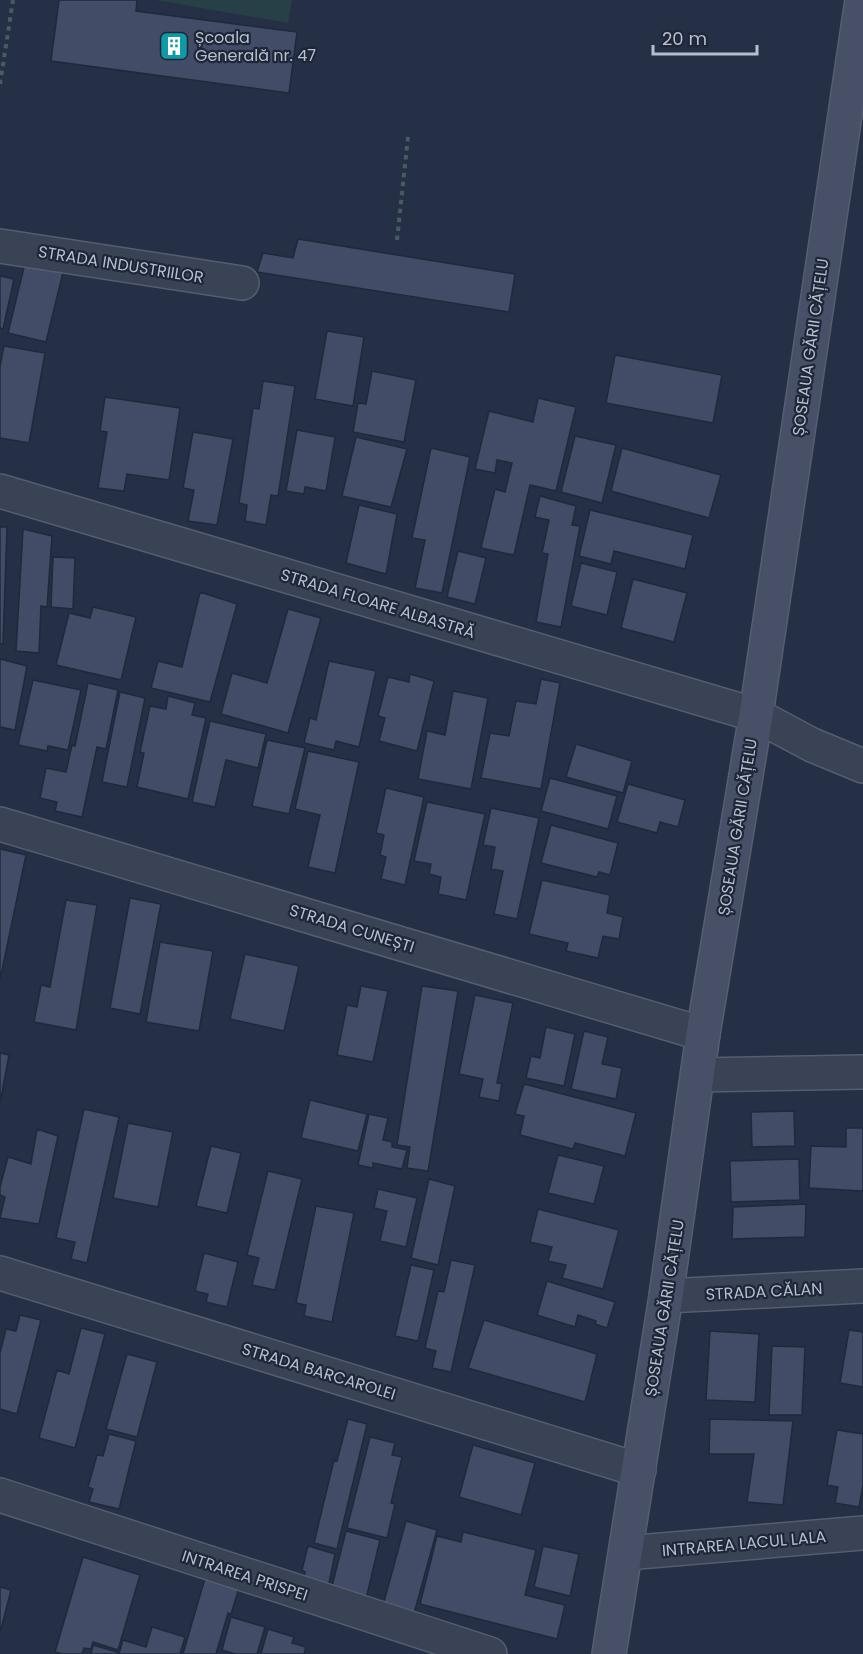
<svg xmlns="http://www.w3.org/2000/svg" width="863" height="1654" font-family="Poppins,sans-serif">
  <rect width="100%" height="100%" fill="#252f45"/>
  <!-- green -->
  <path fill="#273f46" d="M155,0H292L288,23Z"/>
  <!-- building -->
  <path fill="#424c66" stroke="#20293c" stroke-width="1.5" d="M59,0H137L136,11L297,32L289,93L51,61Z
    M298,239L515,274L509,312L257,272L263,253L293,258Z
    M27,255L65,264L46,342L8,333Z
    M0,276L14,279L3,329L0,328Z
    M327,331L364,337L353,406L315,399Z
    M4,346L45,353L29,443L0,438V366Z
    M615,355L722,375L713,423L606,403Z
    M372,371L416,380L404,442L353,432L358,403L366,404Z
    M263,381L295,386L278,496L271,495L266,525L245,521L247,505L239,503L253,408L259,409Z
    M105,397L180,408L169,480L127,474L124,491L98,488L107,432L100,431Z
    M538,398L576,407L556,491L530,485L514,555L481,548L495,489L505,492L512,463L497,460L495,473L475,469L489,411L533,422Z
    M297,430L335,437L326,491L305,487L304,494L286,491Z
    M193,432L233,439L217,525L188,521L194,490L183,488Z
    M575,436L616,445L602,503L561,492Z
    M356,437L407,449L391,507L342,496Z
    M431,448L470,457L442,593L415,588L425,540L412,538Z
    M622,448L721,475L709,518L611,491Z
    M540,496L576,506L572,525L580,526L561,627L536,622L548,554L542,553L549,520L535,517Z
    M359,505L397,514L386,574L346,563Z
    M590,510L693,535L685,569L614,551L611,564L579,556Z
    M0,527H7L3,644H0Z
    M23,529L52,536L47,607L41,606L39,653L16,651Z
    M458,551L486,558L475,604L447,597Z
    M53,557L75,558L73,609L51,607Z
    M581,563L617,572L607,615L571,606Z
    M633,579L687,593L674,642L621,628Z
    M200,592L237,604L210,702L151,688L158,661L182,667Z
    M93,607L136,617L121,680L56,665L69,613L90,618Z
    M288,609L321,618L288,733L221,714L232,673L267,683Z
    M0,659L27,666L15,730L0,727Z
    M329,661L376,671L359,747L336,741L334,750L304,743L310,718L316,720Z
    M410,674L434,681L417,751L379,741L385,718L378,716L388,677L409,682Z
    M541,679L560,683L541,789L481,778L490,733L509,736L516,701L536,704Z
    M33,680L81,690L68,750L48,746L47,751L18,745Z
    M88,683L118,690L106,749L97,747L82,817L55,811L57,802L40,798L46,768L66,772L72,745L75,746Z
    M453,691L488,698L471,789L418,779L427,731L445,735Z
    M120,692L145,698L127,787L102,782Z
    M168,696L195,703L192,715L206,718L188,799L137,787L144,753L140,752L150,706L166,709Z
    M210,721L266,734L258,768L226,760L215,807L192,802Z
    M267,740L305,748L289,814L252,806Z
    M576,744L632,761L623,793L566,777Z
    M308,751L359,762L335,873L308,867L320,815L295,809Z
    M550,778L617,796L608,829L541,811Z
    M628,784L685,800L678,827L660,822L657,833L617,822Z
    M386,788L424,797L405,885L381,879L386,857L380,855L384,835L376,833Z
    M427,802L485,814L466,900L438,894L441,877L429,874L431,864L414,861Z
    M491,808L539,818L517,919L494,914L503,871L491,869L495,847L483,845Z
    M551,825L618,843L610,875L599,872L597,877L541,863Z
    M0,849L26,855L0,980Z
    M542,880L610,895L607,913L623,917L619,939L603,936L598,958L566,951L568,943L529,934Z
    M130,898L161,904L140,1014L110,1008Z
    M66,900L97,905L76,1030L34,1022L41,985L50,987Z
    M160,942L213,951L199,1031L146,1022Z
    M245,954L299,966L284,1031L230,1019Z
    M361,986L388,991L373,1062L337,1055L347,1005L357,1007Z
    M422,986L458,991L428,1171L407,1168L410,1147L397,1145Z
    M475,995L513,1003L497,1083L502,1084L499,1101L479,1097L483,1079L459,1074Z
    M546,1027L575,1034L564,1086L526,1078L531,1056L540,1058Z
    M584,1031L608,1037L602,1064L622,1068L616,1099L571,1089Z
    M0,1053L9,1055L0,1103Z
    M524,1084L636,1113L625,1156L575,1143L573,1149L520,1135L524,1116L515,1114Z
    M310,1100L367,1114L358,1151L301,1138Z
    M84,1109L119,1117L87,1263L71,1259L75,1242L56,1238Z
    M794,1111L795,1146L752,1147L751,1112Z
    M369,1114L388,1118L383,1140L392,1142V1147L407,1150L402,1169L373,1163V1168L358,1165Z
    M128,1123L173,1132L158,1207L113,1198Z
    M846,1128H863V1191L809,1188L811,1146L846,1147Z
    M37,1129L58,1136L39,1224L0,1218L5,1197L0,1195V1187L8,1157L31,1164Z
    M211,1146L241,1153L227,1213L196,1206Z
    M558,1155L604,1166L594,1204L548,1193Z
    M799,1159L800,1200L731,1202L730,1161Z
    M268,1171L302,1179L275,1290L252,1285L259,1258L247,1255Z
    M429,1179L455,1186L438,1265L411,1258Z
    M378,1189L417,1198L406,1247L380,1241L387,1211L374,1208Z
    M806,1204L805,1237L732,1239L733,1207Z
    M316,1206L354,1213L332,1322L304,1316L306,1305L296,1303Z
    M538,1209L619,1230L603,1289L562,1278L566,1265L548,1261L552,1247L530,1242Z
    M204,1253L238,1262L227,1307L206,1302L208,1294L195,1291Z
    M451,1260L475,1265L451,1372L432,1368L436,1351L425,1348L438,1291L444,1292Z
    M411,1265L434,1270L418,1341L395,1336Z
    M547,1281L615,1302L607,1328L595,1324L596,1321L578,1315L575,1327L537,1315Z
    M20,1315L41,1320L17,1414L0,1409V1353L6,1329L16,1331Z
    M484,1320L597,1354L585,1402L468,1368Z
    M81,1328L105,1334L75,1448L39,1438L57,1370L69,1374Z
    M849,1330L863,1332V1387L840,1383Z
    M710,1331L759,1334L755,1402L706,1400Z
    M772,1346L805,1347L802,1415H769Z
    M127,1354L157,1362L137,1437L106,1429Z
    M348,1419L367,1424L337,1549L314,1543L334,1460L337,1461Z
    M710,1419L793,1421L783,1505L747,1502L754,1454H709Z
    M837,1430L863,1434V1485L859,1507L835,1503L838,1487L827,1485Z
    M109,1434L136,1441L119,1509L89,1502L93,1489L88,1487L97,1455L103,1456Z
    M370,1437L395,1443L392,1455L402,1457L391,1503L395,1504L387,1538L347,1528Z
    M473,1445L535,1463L521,1515L459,1497Z
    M406,1521L437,1530L413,1617L382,1609Z
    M346,1531L380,1540L365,1603L330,1594Z
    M463,1532L536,1550L525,1595L565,1605L557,1639L420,1604L437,1536L461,1542Z
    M308,1546L335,1554L327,1593L302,1585L305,1572L302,1570Z
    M543,1546L579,1554L570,1596L534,1587Z
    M83,1557L140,1575L118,1650L93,1642L91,1649L84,1648L82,1654H63L55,1652Z
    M206,1575L240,1585L231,1614L228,1613L216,1654H183Z
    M0,1587L11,1590L0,1633Z
    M231,1617L265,1627L257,1654H235L222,1650Z
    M152,1627L185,1637L180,1654H119L123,1640L146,1647Z
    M268,1629L294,1637L292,1643L306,1647L304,1654H261Z
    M93,1645L117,1652V1654H91Z"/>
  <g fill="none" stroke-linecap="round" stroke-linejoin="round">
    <!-- street casing -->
    <g stroke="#555d6f" stroke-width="36">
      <path id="street" d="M0,246L242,283
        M0,491L756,715L812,745L863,766
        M0,824L703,1034
        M698,1075L863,1072
        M0,1273L639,1470
        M666,1296L863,1286
        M0,1495L490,1654
        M626,1553L863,1533"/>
    </g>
    <!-- secondary casing -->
    <g stroke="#555d6f" stroke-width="36">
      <path id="secondary" d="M609,1654L666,1296L703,1034L756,715L862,0"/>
    </g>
    <!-- path -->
    <path stroke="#465c62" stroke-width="4" stroke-dasharray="4.5 4.5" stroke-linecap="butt" d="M0,84L13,0
      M397,240L408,137"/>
    <!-- street -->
    <use href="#street" stroke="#3a4255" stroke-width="33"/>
    <!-- secondary -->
    <use href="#secondary" stroke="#485068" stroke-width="33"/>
  </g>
  <!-- icons -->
  <defs>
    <g id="building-square" transform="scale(1.5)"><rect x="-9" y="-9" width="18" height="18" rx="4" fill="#0f9aa8" stroke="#1e273a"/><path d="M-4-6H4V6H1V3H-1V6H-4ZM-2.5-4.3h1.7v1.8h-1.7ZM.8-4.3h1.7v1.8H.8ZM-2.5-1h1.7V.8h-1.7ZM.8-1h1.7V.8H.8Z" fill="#fff"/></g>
  </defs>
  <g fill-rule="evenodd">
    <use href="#building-square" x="174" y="46"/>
  </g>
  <g text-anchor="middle" stroke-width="4.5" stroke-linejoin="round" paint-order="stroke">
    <!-- poi labels -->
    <g font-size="16" fill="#b8bece" stroke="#1e273a" text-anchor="start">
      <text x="195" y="43">Școala<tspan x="195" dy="18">Generală nr. 47</tspan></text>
    </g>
    <!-- street labels -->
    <g font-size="16" fill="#b8bece" stroke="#1e273a">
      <text transform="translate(121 264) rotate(9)" y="6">STRADA INDUSTRIILOR</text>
      <text transform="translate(810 347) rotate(-82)" y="6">ȘOSEAUA GĂRII CĂȚELU</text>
      <text transform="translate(378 603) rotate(17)" y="6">STRADA FLOARE ALBASTRĂ</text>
      <text transform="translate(737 827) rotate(-81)" y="6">ȘOSEAUA GĂRII CĂȚELU</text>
      <text transform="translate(352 928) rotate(17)" y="6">STRADA CUNEȘTI</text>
      <text transform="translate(764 1291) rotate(-3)" y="6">STRADA CĂLAN</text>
      <text transform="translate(664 1308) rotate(-81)" y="6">ȘOSEAUA GĂRII CĂȚELU</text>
      <text transform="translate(319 1371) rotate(17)" y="6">STRADA BARCAROLEI</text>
      <text transform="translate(744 1543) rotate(-5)" y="6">INTRAREA LACUL LALA</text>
      <text transform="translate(245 1575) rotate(18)" y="6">INTRAREA PRISPEI</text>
    </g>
  </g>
  <!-- scale -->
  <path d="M653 45v9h104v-9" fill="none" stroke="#b8bece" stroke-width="3"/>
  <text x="662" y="45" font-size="18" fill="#b8bece" stroke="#1e273a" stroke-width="4.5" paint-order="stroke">20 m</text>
</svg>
